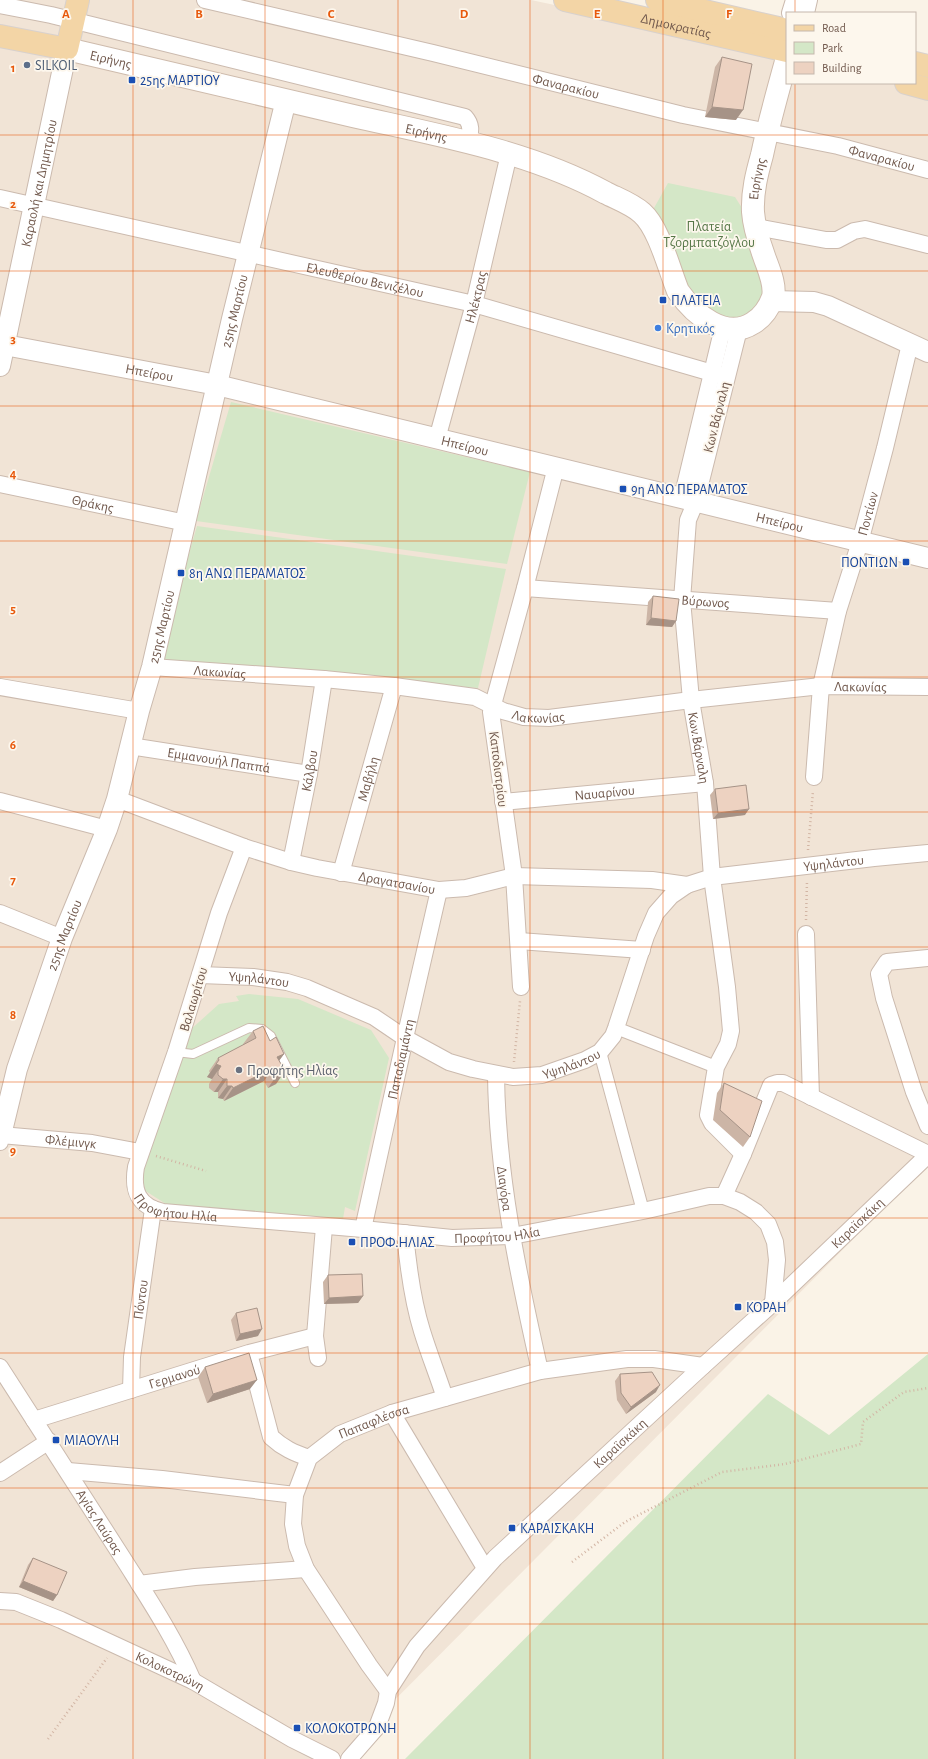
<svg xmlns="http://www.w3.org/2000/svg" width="928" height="1759" font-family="'Alegreya Sans',sans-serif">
  <rect width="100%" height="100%" fill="#faf3e7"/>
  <!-- residential -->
  <path fill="#f1e4d6" d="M0,0H531L748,46L787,56V83H893L928,92V1164L336,1759H0Z"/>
  <!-- green -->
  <path fill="#d4e7c7" d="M668,183L735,197L744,211L762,288V298L751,315L722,321L696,298L687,285L678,267L665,231L654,208Z
    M231,402L530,472L507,564L196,521Z
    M197,526L506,569L478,688L158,660Z
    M249,994L298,999L371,1030L389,1058L355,1211L345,1207L343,1219L166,1204L144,1190L143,1169L189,1031L219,1004L239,1001L236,996Z
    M928,1354V1759H405L768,1394L829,1435Z"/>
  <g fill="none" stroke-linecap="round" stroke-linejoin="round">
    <!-- service casing -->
    <g stroke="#cbbaae" stroke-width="10">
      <path id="service" d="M176,1052L193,1054L249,1028L262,1029L271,1036L295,1083"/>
    </g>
    <!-- pedestrian casing -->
    <g stroke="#cbbaae" stroke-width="14">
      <path id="pedestrian" d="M616,1028L716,1067
        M600,1052L643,1211"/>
    </g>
    <!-- minor casing -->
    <g stroke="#cbbaae" stroke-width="18">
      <g id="minor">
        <path id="s1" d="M205,0L433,53L683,115L838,146L928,170"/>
        <path d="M0,5L51,15L465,117C473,126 470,133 468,143"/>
        <path d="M790,13L794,0"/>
        <path d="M806,13L809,0"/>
        <path id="s2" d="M0,198L474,304L726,377"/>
        <path d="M756,227L826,240H837L854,231L865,229L928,245"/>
        <path id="s3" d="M739,329L696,501L688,520L682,600L691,700L705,783L712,877L727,987L731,1031L728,1044L716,1067L708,1115L712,1123L743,1154"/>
        <path id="s4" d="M437,439L474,304L509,154"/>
        <path id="s5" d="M0,484L186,523"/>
        <path d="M682,498L723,327"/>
        <path id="s6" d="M525,588L838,611"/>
        <path id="s7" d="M152,667L324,679L394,686L475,697L503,711L524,717L549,718L691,700L821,686L928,687"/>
        <path d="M0,687L139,711"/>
        <path id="s8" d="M130,746L309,774"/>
        <path id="s9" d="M814,777L821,686L838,611L860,542L885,448L910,344"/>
        <path id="s10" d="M117,799L244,847L291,862L317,868L439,890L466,888L514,876L652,880L687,885"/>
        <path d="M0,801L107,829"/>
        <path id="s11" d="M503,802L705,783"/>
        <path id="s12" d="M244,847L219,913L176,1052L136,1167C132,1191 138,1206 163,1212L363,1229L452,1238L512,1236L643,1211L709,1196H724L740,1202L756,1212L768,1224L775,1242L777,1260L773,1303"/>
        <path id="s13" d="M291,862L309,774L324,679"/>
        <path id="s14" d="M341,873L394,686"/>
        <path d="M0,913L62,938"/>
        <path d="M806,934L811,1097"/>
        <path d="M519,941L642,950"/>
        <path d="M928,958L887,962L879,974L884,998L914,1092L928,1126"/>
        <path id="s15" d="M200,975L253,977L287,982L307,988L374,1017L405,1038L449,1062L473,1069L513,1077L542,1075L585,1060L600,1052L613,1036L616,1028L646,936L656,913L671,896L687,885L712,877L874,858L928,853"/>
        <path d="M521,987L514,876L491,712L525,588L556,467"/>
        <path id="s16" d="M496,1074C497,1175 518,1274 540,1371"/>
        <path id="s17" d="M0,1142L1,1135L92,1143L140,1152"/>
        <path d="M724,1196L743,1154L771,1085L777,1083H783L928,1154"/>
        <path id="s18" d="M363,1229L405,1038L439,890"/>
        <path d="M405,1233C408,1266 412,1299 422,1331C429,1354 438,1376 445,1398"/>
        <path d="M318,1358L315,1336L324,1227"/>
        <path d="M251,1361L271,1437C283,1448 294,1453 309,1458"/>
        <path id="s19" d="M0,1367C42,1432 84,1497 126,1563C150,1601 175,1639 193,1681"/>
        <path id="s20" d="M131,1390L132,1357L153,1209"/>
        <path d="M392,1413L485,1568"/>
        <path id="s21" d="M34,1420L249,1353L315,1336"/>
        <path d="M68,1471L162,1479L295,1495"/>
        <path d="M0,1473L49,1441"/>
        <path d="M139,1584L195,1577L306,1569"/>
        <path id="s22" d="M0,1601L16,1602L61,1620L193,1681L292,1739L332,1759"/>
        <path id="s23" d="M388,1691L369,1665L306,1569L297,1546L293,1524L295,1495L309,1458L340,1434L392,1413L540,1371L627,1359H654L703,1366"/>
        <path id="s24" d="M349,1759L377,1727L386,1703L388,1691L417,1646L495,1558L703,1366L773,1303L928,1155"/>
      </g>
    </g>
    <!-- tertiary casing -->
    <g stroke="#cbbaae" stroke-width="22">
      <g id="tertiary">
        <path d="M771,301L814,302L828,306L928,352"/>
        <path id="s25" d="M0,344L217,385L928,558"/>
        <path id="s26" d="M0,366L67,49"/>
        <path id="s27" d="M0,1135H1L17,1069L62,938L107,829L117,799L139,711L152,667L232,319L286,100"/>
      </g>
    </g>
    <!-- secondary casing -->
    <g stroke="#cebbac" stroke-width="24">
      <g id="secondary">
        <path id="s28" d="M67,49C162,71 257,94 353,116C437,135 529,151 606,193C618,199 632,204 642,213C659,228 669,269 678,291C694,314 725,341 753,323C763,317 769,308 773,297C776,284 768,268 764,256C759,242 754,226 753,212C752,192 757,173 762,155C769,122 778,90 787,58"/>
      </g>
    </g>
    <!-- primary casing -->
    <g stroke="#d8d1cd" stroke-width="24">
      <g id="primary">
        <path id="s29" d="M565,0L787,51"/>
        <path d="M657,0L787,30"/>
        <path d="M0,36L67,49L78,0"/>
        <path d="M915,63L928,66"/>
        <path d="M906,83L928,89"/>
      </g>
    </g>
    <!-- path -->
    <path stroke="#d2b5a4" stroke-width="2.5" stroke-dasharray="1 3" stroke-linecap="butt" d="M808,850L813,791
      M806,920L807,881
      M514,1062L520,1001
      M156,1156L206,1171
      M572,1562L625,1522L722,1472L785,1464L861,1444L863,1422L904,1392L928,1388
      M48,1739L107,1658"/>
    <!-- service -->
    <use href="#service" stroke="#fff" stroke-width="8"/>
    <!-- pedestrian -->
    <use href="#pedestrian" stroke="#fff" stroke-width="12"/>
    <!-- minor -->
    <use href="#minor" stroke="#fff" stroke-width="16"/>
    <!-- tertiary -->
    <use href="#tertiary" stroke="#fff" stroke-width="20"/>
    <!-- secondary -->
    <use href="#secondary" stroke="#fff" stroke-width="22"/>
    <!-- primary -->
    <use href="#primary" stroke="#f3d5a6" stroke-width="22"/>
  </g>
  <!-- wall -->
  <path fill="#ccb5a6" d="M722,57L736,120L705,117L715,67Z
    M653,596L676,621L672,627L646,625L648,602Z
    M715,789L745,815L713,819L710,795Z
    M253,1031L270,1041L284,1054L279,1061L285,1071L276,1084L268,1088L264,1081L224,1101L223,1099L218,1098V1092H214L209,1088V1084L212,1079L207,1077L210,1073L209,1071L218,1058L244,1045L243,1044Z
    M724,1083L750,1137L743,1147L713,1120L717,1093Z
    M328,1275L363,1296L358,1303L324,1304L323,1282Z
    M236,1313L258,1336L236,1341L231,1320Z
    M205,1367L250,1389L207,1403L198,1377Z
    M620,1374L656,1392L626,1414L617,1400L615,1381Z
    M33,1558L57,1595L53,1601L19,1587L28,1565Z"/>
  <!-- shaded-wall -->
  <path fill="#a69387" d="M712,107L743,110L736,120L705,117Z
    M651,618L676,621L672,627L646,625Z
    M749,809L745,815L713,819L718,813Z
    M284,1054L275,1066L277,1057Z
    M216,1064L221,1066L212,1079L207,1077Z
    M273,1068L264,1081L224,1101L233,1088Z
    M285,1071L276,1084L268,1088L277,1075Z
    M223,1079H227L218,1092H214Z
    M227,1086H232L223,1099L218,1098Z
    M363,1296L358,1303L324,1304L329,1298Z
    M262,1329L258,1336L236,1341L240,1334Z
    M257,1380L250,1389L207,1403L213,1394Z
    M660,1385L656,1392L626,1414L631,1407Z
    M23,1581L57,1595L53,1601L19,1587Z"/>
  <!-- building -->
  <path fill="#edd2c1" stroke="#a69387" d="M722,57L752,64L743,110L712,107Z
    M653,596L679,599L676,621L651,618Z
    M746,785L749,809L718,813L715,789Z
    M263,1026L270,1041L276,1037L284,1054L277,1057L285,1071L277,1075L273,1068L233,1088L232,1086H227V1079H223L218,1075V1071L221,1066L216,1064L219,1060L218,1058L256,1038L253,1031Z
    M724,1083L762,1101L750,1137L720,1110Z
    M362,1274L363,1296L329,1298L328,1275Z
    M257,1308L262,1329L240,1334L236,1313Z
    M249,1353L257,1380L213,1394L205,1367Z
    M652,1372L660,1385L631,1407L621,1393L620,1374Z
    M33,1558L67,1572L57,1595L23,1581Z"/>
  <!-- grid -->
  <path fill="none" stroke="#e8590c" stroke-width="1" stroke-opacity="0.55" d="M133,0V1759M265,0V1759M398,0V1759M530,0V1759M663,0V1759M795,0V13M795,83V1759M0,135H928M0,271H928M0,406H928M0,541H928M0,677H928M0,812H928M0,947H928M0,1082H928M0,1218H928M0,1353H928M0,1488H928M0,1624H928"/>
  <!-- markers -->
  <circle fill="#5c6f8a" stroke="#fdf7ed" stroke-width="1.5" cx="27" cy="65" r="4"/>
  <g fill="#1a4fb4" stroke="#fdf7ed" stroke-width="1.5">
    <rect x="128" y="76" width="8" height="8" rx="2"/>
    <rect x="659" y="296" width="8" height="8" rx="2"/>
    <rect x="619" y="485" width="8" height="8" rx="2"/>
    <rect x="902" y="558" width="8" height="8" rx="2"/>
    <rect x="177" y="569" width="8" height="8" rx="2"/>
    <rect x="348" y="1238" width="8" height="8" rx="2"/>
    <rect x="734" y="1303" width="8" height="8" rx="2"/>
    <rect x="52" y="1436" width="8" height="8" rx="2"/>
    <rect x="508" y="1524" width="8" height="8" rx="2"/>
    <rect x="293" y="1724" width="8" height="8" rx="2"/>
  </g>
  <circle fill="#3f7fe0" stroke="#fdf7ed" stroke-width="1.5" cx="658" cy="328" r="4"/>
  <circle fill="#6b7280" stroke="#fdf7ed" stroke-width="1.5" cx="239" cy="1070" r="4"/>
  <g text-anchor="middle" stroke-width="3.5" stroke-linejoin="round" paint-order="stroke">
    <!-- street labels -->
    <g font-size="14" fill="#725a4e" stroke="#fdf7ed">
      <text dy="5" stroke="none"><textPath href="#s29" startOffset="114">Δημοκρατίας</textPath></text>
      <text dy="5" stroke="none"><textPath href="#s28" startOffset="45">Ειρήνης</textPath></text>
      <text dy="5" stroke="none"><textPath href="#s1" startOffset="371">Φαναρακίου</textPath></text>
      <text dy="5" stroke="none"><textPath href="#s28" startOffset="369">Ειρήνης</textPath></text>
      <text dy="5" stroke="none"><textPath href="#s1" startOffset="695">Φαναρακίου</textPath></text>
      <text dy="5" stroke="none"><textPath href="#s28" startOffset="932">Ειρήνης</textPath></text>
      <text dy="5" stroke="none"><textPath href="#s26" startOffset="187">Καραολή και Δημητρίου</textPath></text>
      <text dy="5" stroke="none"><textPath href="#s2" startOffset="374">Ελευθερίου Βενιζέλου</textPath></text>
      <text dy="5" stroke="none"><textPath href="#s4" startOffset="147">Ηλέκτρας</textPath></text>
      <text dy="5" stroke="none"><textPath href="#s27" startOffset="859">25ης Μαρτίου</textPath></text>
      <text dy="5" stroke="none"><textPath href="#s25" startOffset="152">Ηπείρου</textPath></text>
      <text transform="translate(716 417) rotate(-76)" y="5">Κων.Βάρναλη</text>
      <text dy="5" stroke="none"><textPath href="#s25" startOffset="476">Ηπείρου</textPath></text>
      <text dy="5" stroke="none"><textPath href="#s5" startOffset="95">Θράκης</textPath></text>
      <text dy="5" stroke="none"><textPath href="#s9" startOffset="270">Ποντίων</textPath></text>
      <text dy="5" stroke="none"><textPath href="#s25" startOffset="800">Ηπείρου</textPath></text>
      <text dy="5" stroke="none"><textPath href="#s6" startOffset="181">Βύρωνος</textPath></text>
      <text dy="5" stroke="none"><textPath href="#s27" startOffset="535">25ης Μαρτίου</textPath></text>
      <text dy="5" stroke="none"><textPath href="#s7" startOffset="68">Λακωνίας</textPath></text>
      <text dy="5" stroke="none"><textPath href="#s7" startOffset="716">Λακωνίας</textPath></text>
      <text dy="5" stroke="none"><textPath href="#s7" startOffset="392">Λακωνίας</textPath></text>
      <text dy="5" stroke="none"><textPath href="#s3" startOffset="427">Κων.Βάρναλη</textPath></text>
      <text dy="5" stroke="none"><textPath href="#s8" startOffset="90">Εμμανουήλ Παππά</textPath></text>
      <text transform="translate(499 769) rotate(83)" y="5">Καποδιστρίου</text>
      <text dy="5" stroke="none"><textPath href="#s13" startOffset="93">Κάλβου</textPath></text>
      <text dy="5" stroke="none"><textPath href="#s14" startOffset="98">Μαβήλη</textPath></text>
      <text dy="5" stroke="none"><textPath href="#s11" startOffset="102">Ναυαρίνου</textPath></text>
      <text dy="5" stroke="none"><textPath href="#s15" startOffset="768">Υψηλάντου</textPath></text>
      <text dy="5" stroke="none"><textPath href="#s10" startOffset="293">Δραγατσανίου</textPath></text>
      <text dy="5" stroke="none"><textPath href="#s27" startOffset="211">25ης Μαρτίου</textPath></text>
      <text dy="5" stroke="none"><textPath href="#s15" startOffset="59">Υψηλάντου</textPath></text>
      <text transform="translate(193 999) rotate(-73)" y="5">Βαλαωρίτου</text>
      <text dy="5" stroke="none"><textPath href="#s18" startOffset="174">Παπαδιαμάντη</textPath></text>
      <text dy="5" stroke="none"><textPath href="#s15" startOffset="395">Υψηλάντου</textPath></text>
      <text dy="5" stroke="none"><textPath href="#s17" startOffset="77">Φλέμινγκ</textPath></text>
      <text dy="5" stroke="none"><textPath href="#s16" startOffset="115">Διαγόρα</textPath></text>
      <text dy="5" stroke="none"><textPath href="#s12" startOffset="409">Προφήτου Ηλία</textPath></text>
      <text dy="5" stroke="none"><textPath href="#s24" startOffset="745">Καραϊσκάκη</textPath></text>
      <text dy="5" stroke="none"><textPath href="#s12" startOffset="733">Προφήτου Ηλία</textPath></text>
      <text dy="5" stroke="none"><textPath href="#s20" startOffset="91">Πόντου</textPath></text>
      <text dy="5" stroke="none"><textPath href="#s21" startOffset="147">Γερμανού</textPath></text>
      <text dy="5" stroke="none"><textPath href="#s23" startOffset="338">Παπαφλέσσα</textPath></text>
      <text dy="5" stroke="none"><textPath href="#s24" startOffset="421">Καραϊσκάκη</textPath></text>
      <text dy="5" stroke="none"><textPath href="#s19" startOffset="184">Αγίας Λαύρας</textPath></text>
      <text dy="5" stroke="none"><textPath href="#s22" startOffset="185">Κολοκοτρώνη</textPath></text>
    </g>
    <!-- service labels -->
    <g font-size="14" fill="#4e5e75" stroke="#fdf7ed" text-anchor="start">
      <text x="35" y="70">SILKOIL</text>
    </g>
    <!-- transit labels -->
    <g font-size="14" fill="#164399" stroke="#fdf7ed" text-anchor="start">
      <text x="140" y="85">25ης ΜΑΡΤΙΟΥ</text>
      <text x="671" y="305">ΠΛΑΤΕΙΑ</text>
      <text x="631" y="494">9η ΑΝΩ ΠΕΡΑΜΑΤΟΣ</text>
      <text x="898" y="567" text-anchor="end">ΠΟΝΤΙΩΝ</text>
      <text x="189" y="578">8η ΑΝΩ ΠΕΡΑΜΑΤΟΣ</text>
      <text x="360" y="1247">ΠΡΟΦ.ΗΛΙΑΣ</text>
      <text x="746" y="1312">ΚΟΡΑΗ</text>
      <text x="64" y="1445">ΜΙΑΟΥΛΗ</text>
      <text x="520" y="1533">ΚΑΡΑΙΣΚΑΚΗ</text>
      <text x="305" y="1733">ΚΟΛΟΚΟΤΡΩΝΗ</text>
    </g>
    <!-- park labels -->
    <g font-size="14" fill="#567747" stroke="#fdf7ed">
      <text x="709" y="231">Πλατεία<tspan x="709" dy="16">Τζορμπατζόγλου</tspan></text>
    </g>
    <!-- shop labels -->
    <g font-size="14" fill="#366cbe" stroke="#fdf7ed" text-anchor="start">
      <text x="666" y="333">Κρητικός</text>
    </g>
    <!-- worship labels -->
    <g font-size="14" fill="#5b616d" stroke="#fdf7ed" text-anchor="start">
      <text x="247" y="1075">Προφήτης Ηλίας</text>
    </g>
  </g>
  <g font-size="13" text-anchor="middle" font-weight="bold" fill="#e8590c" stroke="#fdf7ed" stroke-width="3.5" stroke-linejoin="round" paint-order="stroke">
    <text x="66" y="18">A</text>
    <text x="199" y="18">B</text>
    <text x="331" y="18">C</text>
    <text x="464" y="18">D</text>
    <text x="597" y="18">E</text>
    <text x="729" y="18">F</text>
    <text x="13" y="72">1</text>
    <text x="13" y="208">2</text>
    <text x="13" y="343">3</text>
    <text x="13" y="478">4</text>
    <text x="13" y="613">5</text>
    <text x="13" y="749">6</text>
    <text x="13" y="884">7</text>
    <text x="13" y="1019">8</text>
    <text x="13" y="1155">9</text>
  </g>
  <!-- legend -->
  <rect x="786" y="12" width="130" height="72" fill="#fdf7ed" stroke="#c5b8ad"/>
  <rect x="794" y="25" width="20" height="6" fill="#f3d5a6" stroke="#c5b8ad"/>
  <text x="822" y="32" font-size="12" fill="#725a4e">Road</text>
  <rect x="794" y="42" width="20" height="12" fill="#d4e7c7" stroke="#c5b8ad"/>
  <text x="822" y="52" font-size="12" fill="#725a4e">Park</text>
  <rect x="794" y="62" width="20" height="12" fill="#edd2c1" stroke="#c5b8ad"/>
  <text x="822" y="72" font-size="12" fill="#725a4e">Building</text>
</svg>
